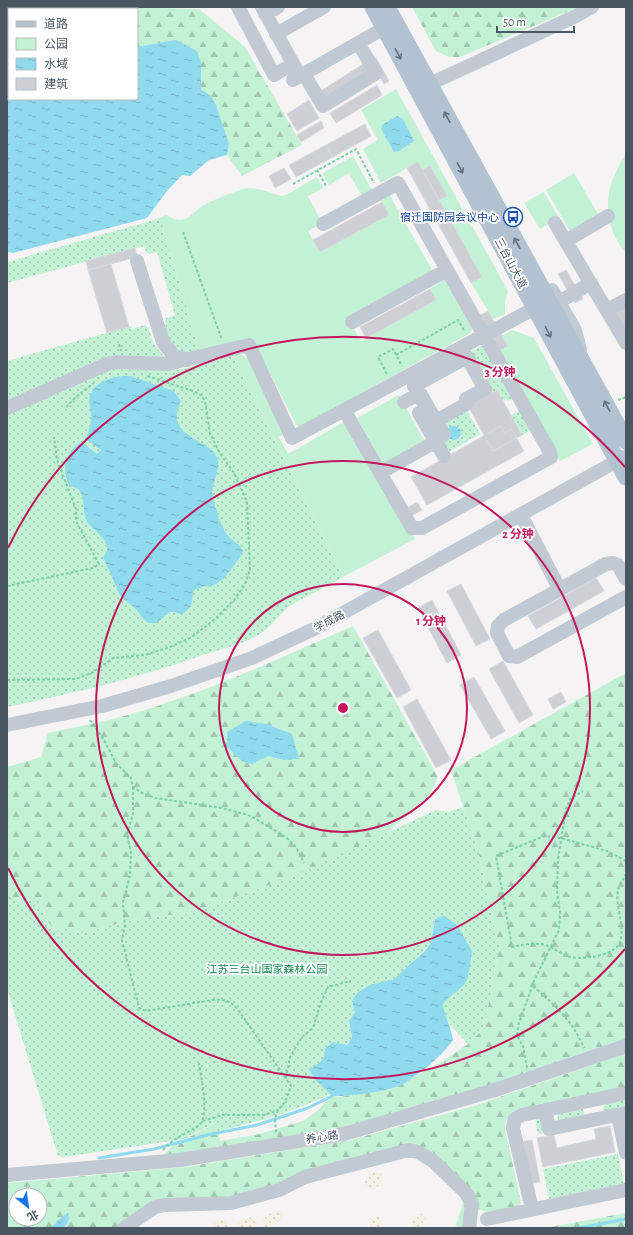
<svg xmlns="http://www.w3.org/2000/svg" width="633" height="1235" font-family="'Alegreya Sans','Noto Sans SC',sans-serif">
  <defs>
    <pattern id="forest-firs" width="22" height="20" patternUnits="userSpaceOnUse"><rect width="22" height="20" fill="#c3f1d5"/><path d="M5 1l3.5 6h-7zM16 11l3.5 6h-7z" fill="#a0c6b0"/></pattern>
    <pattern id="sand-dots" width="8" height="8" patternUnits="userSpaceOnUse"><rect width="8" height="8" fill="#f5f0e5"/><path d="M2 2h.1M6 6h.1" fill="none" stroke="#d4d0c7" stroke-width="1.8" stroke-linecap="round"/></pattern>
    <pattern id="garden-dots" width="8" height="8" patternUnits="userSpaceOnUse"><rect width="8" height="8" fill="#c3f1d5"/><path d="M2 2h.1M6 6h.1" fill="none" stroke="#a0c6b0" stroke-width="1.8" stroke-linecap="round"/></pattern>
    <pattern id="water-ripples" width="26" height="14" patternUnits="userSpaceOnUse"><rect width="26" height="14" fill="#90daee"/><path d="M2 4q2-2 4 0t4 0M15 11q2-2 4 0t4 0" fill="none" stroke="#78b4c4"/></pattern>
  </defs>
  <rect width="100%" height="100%" fill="#f5f3f3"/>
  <!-- green -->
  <path fill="#c3f1d5" d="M396,89L508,291L505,302V314L493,319L471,283L482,277L418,162L381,183L363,149L378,140L361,110Z
    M626,154V253C600,222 604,186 626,154Z
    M353,156L373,192L363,198L349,173L329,185L323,173Z
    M574,173L601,219L573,236L546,190Z
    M317,177L323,188L308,196L322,223L308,231L320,252L389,215L380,199L389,194L432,270L348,318L361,341L436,300L430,289L446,278L473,329L469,334L301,426H297L253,340L200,353L160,218L166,215C184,226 188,217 201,207C210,201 233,192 244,189C255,186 270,193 281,196L286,195Z
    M544,192L559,218L540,229L524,203Z
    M512,330L534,338L593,444L560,461L499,351L502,336Z
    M236,353L242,355L249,360L285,433L279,437L288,454L344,422L349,424L415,539L343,577L232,354Z
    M399,395L426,444L385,467L357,418Z"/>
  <!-- forest -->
  <path fill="url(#forest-firs)" fill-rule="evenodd" d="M55,7H97L101,9H57Z
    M120,7L199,9L245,47L302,145L242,176L227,155L229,143L216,105L211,96L201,89V63L154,45L137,47V9H117Z
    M412,7H579L460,57H449L436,51Z
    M353,626L438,777L430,794L384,836L290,878L190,913L137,919L82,933L74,930L55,931L48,922L37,897L20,903L7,895V767L41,757L48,733C75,727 102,722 128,715C206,693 280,658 353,626Z
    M626,673V1041L497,1084L345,1129L161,1157L173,1146L217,1122L220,1141L259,1134L303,1121L317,1111L332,1096L341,1097L404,1083L443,1061L468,1044L484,1028L499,947L479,855L451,770Z
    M626,1053V1089L512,1115L506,1120L505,1129L521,1203C511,1211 489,1215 478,1209L422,1151L243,1197L174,1200L118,1228H64L69,1220L56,1223L50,1228H7V1183L186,1167L351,1140L474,1106ZM16,1195H40V1219H16Z
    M462,1194L467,1201V1228H455L463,1203Z
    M626,1213V1227L621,1228H545Z"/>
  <!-- sand -->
  <path fill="url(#sand-dots)" d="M375,1171L382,1174C383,1182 378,1189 370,1190L365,1183L366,1179Z
    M279,1210L282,1212C283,1221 273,1227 265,1227L263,1220L265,1216Z
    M420,1213L425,1216L426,1220L420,1226L414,1228L411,1226L412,1218Z
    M369 1222a6 6 0 1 1 12 0a6 6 0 1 1-12 0Z
    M252,1217L255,1219L257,1223L256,1228H234L241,1220Z
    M219,1220H224L228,1225L227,1228H213V1224Z"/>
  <!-- garden -->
  <path fill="url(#garden-dots)" d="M160,218L200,353C178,356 162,342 166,318L175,315L157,252L147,254L144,246L7,283V262Z
    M145,325L148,327L154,344L166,359L127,358L7,401V361L131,326L132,329Z
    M483,345L515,398L508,401L507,399L503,401L497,390L487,396L467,361H453Z
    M232,354L343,577L291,605C279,614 272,627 260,634C243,644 222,649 203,655C139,678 74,693 7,707V413L103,369L179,370Z
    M465,407L480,434L448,452L433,424Z
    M523,409L534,429L522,435L511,415Z
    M463,807L479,855L499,947L484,1028L468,1044C454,1027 447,1028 443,1004L449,995L463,987L435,919L431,943L406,970L394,979L356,994L352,1001L355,1012L349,1021L352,1037L348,1045L333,1042L320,1063L323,1086L330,1094C293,1112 258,1122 218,1131L216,1122L184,1139L64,1157L58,1156L7,989V895L20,903L37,897L48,922L55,931L65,928L82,933L137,919L190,913L290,878L436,810L448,812Z
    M626,1100V1108L603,1111V1107L606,1104Z
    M583,1109L585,1116L558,1121L557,1113Z
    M540,1118L543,1133L538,1134L535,1119Z
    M618,1154L624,1184L549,1199L543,1169Z"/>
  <!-- water -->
  <path fill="url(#water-ripples)" d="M7,7H55L57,9H9V99H137V47L176,40L197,51L201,63V89L211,96L216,105L229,143L227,155L209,160L190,176L182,175L167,191L147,218L13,253L7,252Z
    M397,116L403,119L414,141L399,151L394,152L381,129L382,125Z
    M130,376L174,391L181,401C180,405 178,409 177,413C174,436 205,440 215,454C225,469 209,482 213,499C216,509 220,524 226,533C231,540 239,543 243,551L240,557L224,579L210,587L205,586L194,590C190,602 196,605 182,614C164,608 168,616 156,623H149L144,620L136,609L121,597L103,557C117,543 92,531 87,521C81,510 87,498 77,488L70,486C61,472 65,450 82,442L97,454L101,450L86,439C88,433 90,427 91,420C92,413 88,403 90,395C96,380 117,375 130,376Z
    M447 433a7 7 0 1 1 14 0a7 7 0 1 1-14 0Z
    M246,721L267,724L292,734L299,759L284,760L268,756L252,764L242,761L227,747V732Z
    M444,916L457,925L472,951C470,961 470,981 462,987C455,993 449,996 443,1004C445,1017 451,1027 453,1040C442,1056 422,1072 405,1083C391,1091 349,1097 332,1096L315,1079L309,1069C319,1064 325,1061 325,1049L333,1042L348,1045L352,1037L349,1021L355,1012L352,1001L356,994L370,985L394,979L424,952L431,943L435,919Z
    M68,1212L69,1220L64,1228H50Z"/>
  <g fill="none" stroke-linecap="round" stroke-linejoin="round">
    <!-- stream -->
    <path stroke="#90daee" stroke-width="3" d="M99,1158L154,1149L207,1135L257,1125L308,1108L332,1096
      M579,1228L626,1219"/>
  </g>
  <!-- building -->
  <path fill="#cdcfd5" stroke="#d7d9de" d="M376,58L389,81L384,84L371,61Z
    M363,64L369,74L325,103L318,93Z
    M377,85L382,95L336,123L330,113Z
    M309,100L319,118L297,131L287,114Z
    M321,121L324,128L301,142L297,135Z
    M365,124L371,136L333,157L326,145Z
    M326,145L333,157L296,177L289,165Z
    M418,162L482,277L471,283L407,168Z
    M430,166L447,196L439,200L422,170Z
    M284,168L291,179L275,188L269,176Z
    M382,202L389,215L320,252L313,240Z
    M515,209L522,220L519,222L512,211Z
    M135,248L137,257L88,270L86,261Z
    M111,264L129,327L107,333L88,270Z
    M566,270L583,299L575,303L558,274Z
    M430,289L436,300L366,338L360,327Z
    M626,307V337L614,313Z
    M488,311L508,346L499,351L479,316Z
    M497,390L522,435L493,451L468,406Z
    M501,426L504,433L511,429L524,451L427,505L411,477Z
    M417,502L422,510L411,516L407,508Z
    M596,578L604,591L536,629L528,616Z
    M461,584L490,639L476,646L447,591Z
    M432,600L461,655L447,663L418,608Z
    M378,630L411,690L397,698L363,638Z
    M503,661L533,715L519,723L489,669Z
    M474,677L505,731L491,739L460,685Z
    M561,692L566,702L553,709L548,699Z
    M417,699L451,760L436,768L403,707Z
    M610,1126L615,1152L543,1167L537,1138L554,1135L557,1148L596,1139L594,1129Z
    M532,1140L540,1182L528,1184L520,1142Z"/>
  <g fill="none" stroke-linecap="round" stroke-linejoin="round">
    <!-- path -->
    <path stroke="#7ad0a6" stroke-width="2" stroke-dasharray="3 2" stroke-linecap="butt" d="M317,170L326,186
      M293,184L356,149L374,183
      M183,232L222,340
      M119,344L121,351
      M396,355L458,320L465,332
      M387,374L378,357L393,349L402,366
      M618,400L626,397
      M66,407L77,396L94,383
      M7,586L93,568L99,564L76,521V509L57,460L54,437
      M7,680L75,679L92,673L113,658L145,655L170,647L192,637L215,619L235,599L245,584L250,570L247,502L234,473L219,452L210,433L205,401L201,395L193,391L147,376
      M90,720L104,740L116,763L131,778L133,787L142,793L155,798L222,808L251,816L287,838L296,847L304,863
      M133,787V814L127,834L131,853L130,876L123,902L125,925L122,940L139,1008L146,1011L212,1000C226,999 231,1001 239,1011L291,1086L285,1102L278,1110L275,1118L276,1133
      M626,861L607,851L561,838L544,836L496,856L512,947C521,945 530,943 540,944C550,945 558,952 567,956C580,961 615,956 620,942C626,923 613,904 619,887C620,883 624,879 626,874
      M533,986C556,1007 571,1018 584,1048
      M527,1068L523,1046L517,1036L518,1026L534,981L559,930L560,912L557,891L558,859L566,809L570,799L583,791
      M286,1078L290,1057L302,1037L313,1028L321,1002L328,987L351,981
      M203,1121L222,1115H264L278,1110
      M163,1150C174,1137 187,1134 199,1125C210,1116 201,1077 199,1063"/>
    <!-- minor -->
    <path stroke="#c1cad2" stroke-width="14" d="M238,7L274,75L293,64
      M262,7L297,71
      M265,14L278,7
      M276,34L324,7
      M304,74L323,106L376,73L358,43
      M293,80L393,23
      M421,88L576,16L592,7
      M555,223L626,343
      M323,224L398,183L550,452L551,457L422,528H412L344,410
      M566,241L608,216
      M137,261L163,342L173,355L187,360
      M552,290L575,330L580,349
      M559,302L591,283
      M607,310L626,300
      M352,322L447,270
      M467,357L485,389L466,399L468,403L434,422L414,386Z
      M404,402L420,393L444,435L435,441
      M7,408L107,364L117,362L168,364L249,345L292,438L535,308
      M419,413L444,456
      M380,473L435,442
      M521,515L560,590
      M626,579L618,565L613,563L606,564L504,620L498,626L497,633L509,656L517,657L626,597
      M7,725L102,706L171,686L252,658L316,628L626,456
      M545,1110L549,1129L626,1113
      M618,1115L626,1153
      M7,1175L180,1160L344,1134L495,1090L626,1046
      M532,1209L513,1128L515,1119L522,1115L626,1093
      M487,1219L626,1190
      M124,1228L155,1207L165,1205L231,1203L279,1190L305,1177L409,1150L418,1152L433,1161L466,1193L472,1204L469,1228"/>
    <!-- major -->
    <path stroke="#b3c2d1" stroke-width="17" d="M373,7L626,477
      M387,7L626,441"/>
  </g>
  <!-- one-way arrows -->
  <defs><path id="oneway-shaft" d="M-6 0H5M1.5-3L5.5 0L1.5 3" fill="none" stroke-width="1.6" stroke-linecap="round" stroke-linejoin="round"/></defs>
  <g stroke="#64717d">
    <use href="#oneway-shaft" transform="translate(398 54) rotate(62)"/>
    <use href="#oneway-shaft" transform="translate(447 117) rotate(-119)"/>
    <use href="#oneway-shaft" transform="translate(460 168) rotate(62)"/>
    <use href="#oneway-shaft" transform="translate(517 243) rotate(-119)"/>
    <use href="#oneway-shaft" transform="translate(548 332) rotate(62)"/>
    <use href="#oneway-shaft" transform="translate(607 406) rotate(-119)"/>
  </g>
  <!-- distance rings -->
  <g fill="none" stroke="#c2185b" stroke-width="2">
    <circle cx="343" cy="708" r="124"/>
    <circle cx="343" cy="708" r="247"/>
    <path d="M625 949A371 371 0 0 1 8 868M8 548A371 371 0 0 1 625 467"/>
  </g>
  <!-- icons -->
  <defs>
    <g id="bus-ring" transform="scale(1)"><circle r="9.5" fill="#fff" stroke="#1a4fb4" stroke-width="1.5"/><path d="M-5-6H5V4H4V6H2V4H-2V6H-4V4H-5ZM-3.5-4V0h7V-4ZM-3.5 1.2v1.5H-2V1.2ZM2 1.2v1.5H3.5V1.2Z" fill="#1a4fb4"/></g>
  </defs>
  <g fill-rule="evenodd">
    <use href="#bus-ring" x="513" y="217"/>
  </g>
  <g text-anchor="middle" stroke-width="3.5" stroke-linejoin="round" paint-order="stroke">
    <!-- transit labels -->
    <g font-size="11" fill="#164399" stroke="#fff" text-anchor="end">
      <text x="499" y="221">宿迁国防园会议中心</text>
    </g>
    <!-- street labels -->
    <g font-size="11" fill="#4a5661" stroke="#fff">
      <text transform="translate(511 263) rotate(62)" y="4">三台山大道</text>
      <text transform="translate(329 621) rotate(-28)" y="4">学成路</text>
      <text transform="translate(322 1137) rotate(-9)" y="4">养心路</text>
    </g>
    <!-- park labels -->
    <g font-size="11" fill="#17864f" stroke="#fff">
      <text x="267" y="973">江苏三台山国家森林公园</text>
    </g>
  </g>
  <circle cx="343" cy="708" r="6" fill="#c2185b" stroke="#fff" stroke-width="2"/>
  <g font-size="12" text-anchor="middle" font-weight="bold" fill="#c2185b" stroke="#fff" stroke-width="3.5" stroke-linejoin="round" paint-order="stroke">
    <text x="500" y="376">3 分钟</text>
    <text x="518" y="538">2 分钟</text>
    <text x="431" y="625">1 分钟</text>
  </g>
  <!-- border -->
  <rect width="633" height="1235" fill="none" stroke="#4a5661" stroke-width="16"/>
  <!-- legend -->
  <rect x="8" y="8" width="130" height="92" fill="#ffffff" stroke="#b7bbc0"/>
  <rect x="16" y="21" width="20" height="6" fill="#b3c2d1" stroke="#b7bbc0"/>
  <text x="44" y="28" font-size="12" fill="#4a5661">道路</text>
  <rect x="16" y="38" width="20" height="12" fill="#c3f1d5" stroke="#b7bbc0"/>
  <text x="44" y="48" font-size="12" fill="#4a5661">公园</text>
  <rect x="16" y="58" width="20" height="12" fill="url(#water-ripples)" stroke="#b7bbc0"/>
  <text x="44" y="68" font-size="12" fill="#4a5661">水域</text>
  <rect x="16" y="78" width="20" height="12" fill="#cdcfd5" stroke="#b7bbc0"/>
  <text x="44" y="88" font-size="12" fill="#4a5661">建筑</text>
  <!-- north arrow -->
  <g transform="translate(28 1207) rotate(150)"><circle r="19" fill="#ffffff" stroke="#b7bbc0"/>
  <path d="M0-3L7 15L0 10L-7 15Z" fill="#1a73e8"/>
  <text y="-6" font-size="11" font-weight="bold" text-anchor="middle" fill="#4a5661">北</text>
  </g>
  <!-- scale -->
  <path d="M497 26v6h77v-6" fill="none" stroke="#4a5661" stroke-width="2"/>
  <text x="503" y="26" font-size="12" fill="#4a5661" stroke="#ffffff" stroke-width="3" paint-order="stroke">50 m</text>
</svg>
